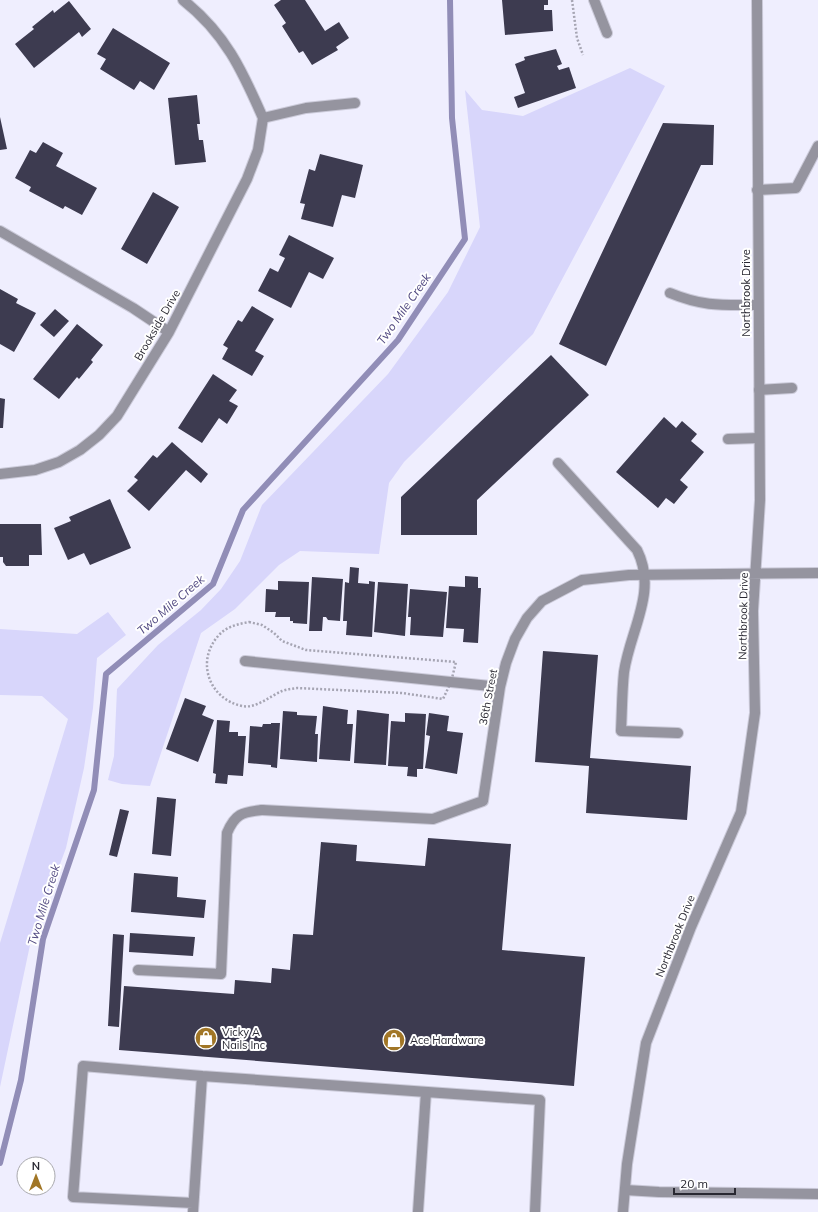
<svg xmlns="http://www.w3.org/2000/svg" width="818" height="1212" font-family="Mulish,sans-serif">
  <rect width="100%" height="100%" fill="#efeefe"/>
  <!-- green -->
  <path fill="#d8d6fb" d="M630,68L665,86L533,334L404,462L389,483L379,554L300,551L279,565L235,609L201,633L150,786L122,784L108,780L114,756L117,689L158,645L201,610L221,589L240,561L262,505L388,374L448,292L480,227L465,90L482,110L523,116Z
    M108,612L126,635L97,658L93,708L84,768L66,848L30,945L0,1087V943L68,719L42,696L0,695V629L77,634Z"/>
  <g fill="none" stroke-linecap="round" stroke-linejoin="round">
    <!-- stream -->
    <path stroke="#918db7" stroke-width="6" d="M0,1163L21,1080L43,939L94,790L106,674L213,584L243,510L398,340L465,239L452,118L450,0"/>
  </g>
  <!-- building -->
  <path fill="#3d3b50" d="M281,0H305L325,31L339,22L349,38L336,47L338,50L312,65L303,51L299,53L282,26L286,23L274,5Z
    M502,0H548V5H544V10H552L553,31L505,35Z
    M69,1L91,29L82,37L79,32L34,68L15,44L34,29L32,27L53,10L54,13Z
    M113,28L170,63L154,90L140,81L134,90L100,69L106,59L97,54Z
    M556,49L562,64L557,66L559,70L569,67L576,88L518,108L514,97L525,93L515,64L525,60L524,57Z
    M197,95L200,124H197L199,140H203L206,162L175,165L168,98Z
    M0,117L7,149L0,150Z
    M663,123L714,125L713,165H701L606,366L559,344Z
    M43,142L63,153L56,166L97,188L82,215L65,206L63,209L29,191L31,187L15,178L30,150L36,153Z
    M320,154L363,165L355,198L342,195L333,227L301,219L305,204L300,203L309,169L315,171Z
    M153,192L179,207L147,264L121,249Z
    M289,235L334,258L323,279L309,272L291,308L258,291L270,268L278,272L285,258L279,255Z
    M0,289L18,299L16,303L36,313L14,352L0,344Z
    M252,306L274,319L255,351L264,356L252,376L222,359L228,348L223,345L238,320L242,322Z
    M55,309L69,321L54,337L40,325Z
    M77,324L103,345L91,360L93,362L79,379L77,377L59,399L33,379Z
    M551,355L589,395L477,500V535H401V497Z
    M213,374L237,390L229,401L238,406L227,424L219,418L202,443L178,428Z
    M0,398L5,399L3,428H0Z
    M664,417L676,428L682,421L697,434L691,441L704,452L680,480L688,487L674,504L666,498L658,508L616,472Z
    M172,442L208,474L201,483L186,470L149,511L127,491L138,480L134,477L153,455L157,458Z
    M110,499L131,548L90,565L84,553L68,560L54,528L71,521L69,517Z
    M0,524H41L42,555H29V566H6L3,562V557H0Z
    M350,567L359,568L358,583L369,584V581L375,582L372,637L346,635L347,621H343L345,582L349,583Z
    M465,576L478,577V588H481L478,643L463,642L464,629L446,628L449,586L465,587Z
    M312,577L343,579L340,621L328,620L326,617H323L322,631H309Z
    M278,581L309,582L307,624L293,623V621H290V617H275L276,612H265L266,589L278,590Z
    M378,582L408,584L405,636L374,632Z
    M410,589L447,592L443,637L410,635L411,617H408Z
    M543,651L598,655L590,758L691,766L687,820L586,813L589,766L535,762Z
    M185,698L206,706L202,715L214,720L198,762L166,749Z
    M323,706L348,710L347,724H353L350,761L319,759Z
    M357,710L389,714L386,765L354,763Z
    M283,711L297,712V715L317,716L315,734H318L317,762L280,759Z
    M405,713L426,714L423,769H417V777L407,776L408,767L388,766L391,721L405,722Z
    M429,713L449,716L447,731L463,733L457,774L425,768L430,736L426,735Z
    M217,720L230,721L229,732H238V736H246L243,776L228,775L227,784L215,783L216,774L213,773Z
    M271,723H280L277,768L271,767V765L248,763L250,726L262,727L263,724H271Z
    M157,797L176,799L171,856L152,854Z
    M120,809L129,811L117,857L109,855Z
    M428,838L511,844L502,950L585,957L574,1086L119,1050L124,986L234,994L235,980L271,983L272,968L290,970L293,934L313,935L321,842L357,845L356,861L425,866Z
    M134,873L178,877L177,897L206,900L204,918L131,912Z
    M130,933L195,937L193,956L129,952Z
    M113,934L124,935L119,1027L108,1026Z"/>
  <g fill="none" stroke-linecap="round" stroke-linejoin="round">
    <!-- service casing -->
    <g stroke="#cbcad9" stroke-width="12">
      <path id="service" d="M757,190L796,188L818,146
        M670,293C704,307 723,305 758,305
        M759,390L792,388
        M728,439L759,438
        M558,463L637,550C658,592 630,630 624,672C622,691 622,711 621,731L678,733
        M138,970L221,974L227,833C235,814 242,812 262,810
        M625,1190L659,1192L818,1194
        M193,1203L73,1197L83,1066L202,1076
        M193,1212L202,1076L540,1100L535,1212
        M418,1212L426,1092"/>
    </g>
    <!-- minor casing -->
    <g stroke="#cbcad9" stroke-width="12">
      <path id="minor" d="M183,0C225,33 242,70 263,118
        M594,0L607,33
        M263,118L306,108L355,103
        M0,231L133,308L169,332
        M0,474L35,470L59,462L80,450L99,435L117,416L169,332L247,179L258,150L263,118
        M245,661L500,687
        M262,810L433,819L483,801L500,687L506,663L515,639L527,618L542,601L582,580L629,575L818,573
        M623,1212L627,1164L646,1043L691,927L741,812L755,713L753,611L760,500L757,0"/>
    </g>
    <!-- path -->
    <path stroke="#a6a5b3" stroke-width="2.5" stroke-dasharray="2 2" stroke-linecap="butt" d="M572,0L577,38L583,55
      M249,622L262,625L274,633L282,641L306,650L456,662L451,682L443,699L402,693L297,688C292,689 287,689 282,691C270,696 256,709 242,706C209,699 195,661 219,635C227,626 239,624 249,622Z"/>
    <!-- service -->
    <use href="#service" stroke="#95949f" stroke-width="10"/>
    <!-- minor -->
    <use href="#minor" stroke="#95949f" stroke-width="10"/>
  </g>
  <!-- icons -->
  <defs>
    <g id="shop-disc" transform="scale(1.15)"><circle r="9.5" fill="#a17626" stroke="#fff"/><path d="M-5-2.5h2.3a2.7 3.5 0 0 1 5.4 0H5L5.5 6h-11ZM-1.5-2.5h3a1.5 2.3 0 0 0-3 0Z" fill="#fff"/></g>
  </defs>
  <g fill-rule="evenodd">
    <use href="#shop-disc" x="206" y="1038"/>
    <use href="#shop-disc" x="394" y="1040"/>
  </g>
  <g text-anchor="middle" stroke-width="4" stroke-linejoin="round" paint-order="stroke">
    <!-- street labels -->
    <g font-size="11" fill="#292832" stroke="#fff">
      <text transform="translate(746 293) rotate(-90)" y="4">Northbrook Drive</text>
      <text transform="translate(157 325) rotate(-60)" y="4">Brookside Drive</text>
      <text transform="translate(743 616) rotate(-89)" y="4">Northbrook Drive</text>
      <text transform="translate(488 697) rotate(-79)" y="4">36th Street</text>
      <text transform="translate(675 936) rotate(-68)" y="4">Northbrook Drive</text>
    </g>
    <!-- poi labels -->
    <g font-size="11" fill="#292832" stroke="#fff" text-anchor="start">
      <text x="222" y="1036">Vicky A<tspan x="222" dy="13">Nails Inc</tspan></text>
      <text x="410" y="1044">Ace Hardware</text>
    </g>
    <!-- water labels -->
    <g font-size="12" font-style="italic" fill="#514981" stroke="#fff">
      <text transform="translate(404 309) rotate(-55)" y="4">Two Mile Creek</text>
      <text transform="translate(171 605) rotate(-41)" y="4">Two Mile Creek</text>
      <text transform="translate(44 905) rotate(-73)" y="4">Two Mile Creek</text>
    </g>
  </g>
  <!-- north arrow -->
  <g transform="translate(36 1176)"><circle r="19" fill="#ffffff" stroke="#a9a9ad"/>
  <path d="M0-3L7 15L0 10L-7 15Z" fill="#a17626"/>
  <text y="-6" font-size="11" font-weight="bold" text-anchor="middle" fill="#292832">N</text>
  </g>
  <!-- scale -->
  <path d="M674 1188v6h61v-6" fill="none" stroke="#292832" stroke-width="2"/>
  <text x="680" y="1188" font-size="12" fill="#292832" stroke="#ffffff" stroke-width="3" paint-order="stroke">20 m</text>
</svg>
